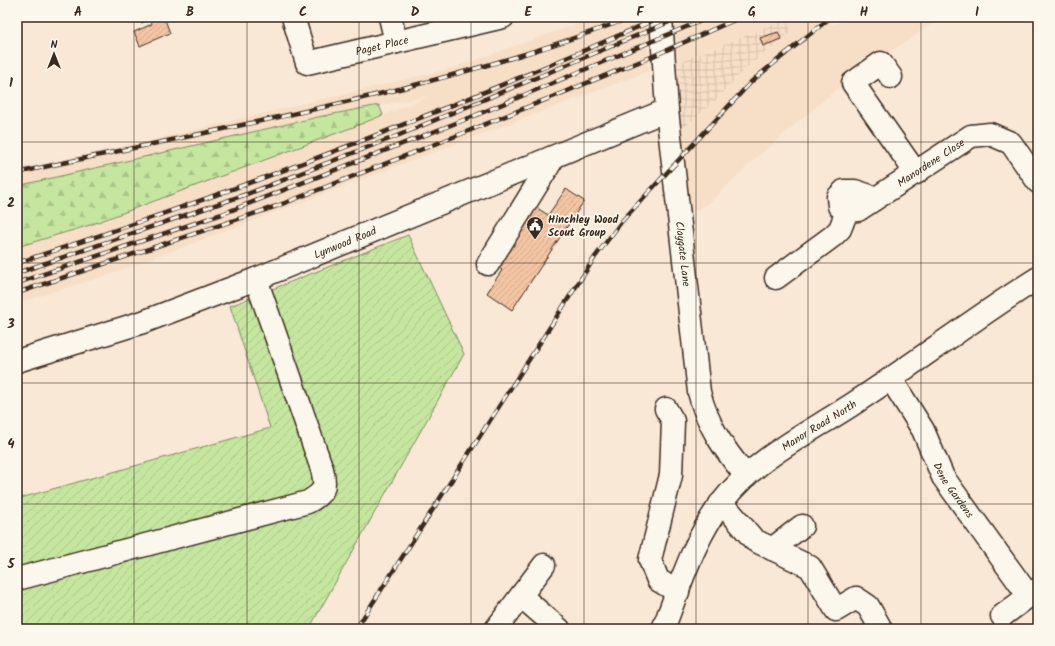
<svg xmlns="http://www.w3.org/2000/svg" width="1055" height="646" font-family="Kalam,sans-serif">
  <defs>
    <pattern id="industrial-grid" width="8" height="8" patternUnits="userSpaceOnUse"><rect width="8" height="8" fill="#f7dec7"/><path d="M0 4h8M4 0v8" fill="none" stroke="#d5bfaa"/></pattern>
    <pattern id="forest-firs" width="22" height="20" patternUnits="userSpaceOnUse"><rect width="22" height="20" fill="#c4e69f"/><path d="M5 1l3.5 6h-7zM16 11l3.5 6h-7z" fill="#a9c588"/></pattern>
    <pattern id="garden-furrows" width="10" height="10" patternUnits="userSpaceOnUse"><rect width="10" height="10" fill="#c4e69f"/><path d="M-1 1l2-2M0 10L10 0M9 11l2-2" fill="none" stroke="#a9c588"/></pattern>
    <pattern id="building-hatch" width="6" height="6" patternUnits="userSpaceOnUse"><rect width="6" height="6" fill="#f3c5a3"/><path d="M-1 1l2-2M0 6l6-6M5 7l2-2" fill="none" stroke="#d1a98c"/></pattern>
  </defs>
  <rect width="100%" height="100%" fill="#f9e8d6"/>
  <filter id="ink" filterUnits="userSpaceOnUse"><feTurbulence type="fractalNoise" baseFrequency=".025" numOctaves="2"/><feDisplacementMap in="SourceGraphic" scale="8" xChannelSelector="R" yChannelSelector="G"/><feConvolveMatrix kernelMatrix="1 2 1 2 8 2 1 2 1" color-interpolation-filters="sRGB"/></filter>
  <g filter="url(#ink)">
    <!-- built -->
    <path fill="#f7dec7" d="M596,17H646L649,71L111,274L17,303V247L90,225L356,126L430,96L318,117L17,186V169L152,140L453,68Z
      M671,17H842L830,25L855,17H942L839,87L754,160L708,204L687,214L681,130L717,99L745,69L792,31L786,19L675,64Z"/>
    <!-- industrial -->
    <path fill="url(#industrial-grid)" d="M786,19L792,31L745,69L717,99L681,130L675,64Z"/>
    <!-- forest -->
    <path fill="url(#forest-firs)" stroke="#80885e" d="M379,105L383,115L356,126L90,225L17,247V186L318,117Z"/>
    <!-- garden -->
    <path fill="url(#garden-furrows)" stroke="#80885e" d="M408,235L464,354L309,629H17V499L270,428L230,306Z"/>
    <!-- building -->
    <path fill="url(#building-hatch)" stroke="#3b2a1e" d="M138,17H164L170,33L140,46L134,32L152,24L150,19L141,23Z
      M778,32L781,39L763,46L760,38Z
      M566,189L584,201L512,310L487,293L502,270L495,265L534,206L548,215Z"/>
    <g fill="none" stroke-linecap="round" stroke-linejoin="round">
      <!-- minor casing -->
      <g stroke="#3b2a1e" stroke-width="25">
        <g id="minor">
          <path id="s1" d="M293,17L307,63L503,17"/>
          <path d="M390,17L396,42"/>
          <path id="s2" d="M661,17L667,110L699,392C708,427 724,449 746,476"/>
          <path d="M891,77L881,63L853,83L916,173"/>
          <path id="s3" d="M876,198L855,191H844L838,197L839,206L847,211L858,210L971,136L990,134L1011,143L1038,182"/>
          <path d="M488,264L554,157"/>
          <path d="M776,278L833,236L840,229L847,211"/>
          <path id="s4" d="M17,361L143,322L256,279L667,110"/>
          <path id="s5" d="M891,379L923,430L943,477L1028,595"/>
          <path d="M666,409L673,421L671,475L650,560L658,580L678,592"/>
          <path d="M720,504L732,514L754,540L810,567L836,610L856,598L868,606L881,629"/>
          <path d="M772,549L802,526"/>
          <path d="M17,579L308,502C324,492 327,489 322,469L256,279"/>
          <path d="M521,596L559,629"/>
          <path d="M1002,616L1038,589"/>
          <path d="M496,629L544,565"/>
          <path id="s6" d="M663,629C680,586 694,538 723,501C756,457 811,432 856,402C917,362 976,317 1038,278"/>
        </g>
      </g>
      <!-- minor -->
      <use href="#minor" stroke="#fbf7ec" stroke-width="22"/>
      <!-- rail casing -->
      <g stroke="#3b2a1e" stroke-width="4.5">
        <path id="rail" d="M17,173C223,127 434,93 632,17
          M17,263C236,192 451,110 661,17
          M17,273L247,194L397,136L681,17
          M17,283L222,214L474,116L710,17
          M17,293L277,206L461,134L651,57L741,17
          M356,629L595,257L622,221L752,81L831,17"/>
      </g>
      <!-- rail -->
      <use href="#rail" stroke="#fbf7ec" stroke-width="3" stroke-dasharray="9" stroke-linecap="butt"/>
    </g>
  </g>
  <!-- grid -->
  <path fill="none" stroke="#3b2a1e" stroke-width="1" stroke-opacity="0.55" d="M134,17V629M247,17V629M359,17V629M471,17V629M584,17V629M696,17V629M808,17V629M921,17V629M17,142H1038M17,263H1038M17,383H1038M17,504H1038"/>
  <!-- icons -->
  <defs>
    <g id="civic-pin" transform="scale(0.9)"><path d="M0 17L-7.5 6A9.5 9.5 0 1 1 7.5 6Z" fill="#3b2a1e" stroke="#fbf7ec"/><path d="M-.6-6.5H3V-4.5H.6V-3L4-1V1h2V6H-6V1h2V-1L-.6-3ZM-1.2 2.5V6h2.4V2.5Z" fill="#fff"/></g>
  </defs>
  <g fill-rule="evenodd">
    <use href="#civic-pin" x="535" y="225"/>
  </g>
  <g text-anchor="middle" stroke-width="3.5" stroke-linejoin="round" paint-order="stroke">
    <!-- street labels -->
    <g font-size="11" fill="#3b2a1e" stroke="#fbf7ec">
      <text dy="4" stroke="none"><textPath href="#s1" startOffset="125">Paget Place</textPath></text>
      <text dy="4" stroke="none"><textPath href="#s3" startOffset="158">Manordene Close</textPath></text>
      <text dy="4" stroke="none"><textPath href="#s4" startOffset="349">Lynwood Road</textPath></text>
      <text dy="4" stroke="none"><textPath href="#s2" startOffset="238">Claygate Lane</textPath></text>
      <text dy="4" stroke="none"><textPath href="#s6" startOffset="265">Manor Road North</textPath></text>
      <text dy="4" stroke="none"><textPath href="#s5" startOffset="128">Dene Gardens</textPath></text>
    </g>
    <!-- poi labels -->
    <g font-size="11" font-weight="bold" fill="#3b2a1e" stroke="#fbf7ec" text-anchor="start">
      <text x="548" y="223">Hinchley Wood<tspan x="548" dy="13">Scout Group</tspan></text>
    </g>
  </g>
  <!-- margin -->
  <rect width="1055" height="646" fill="none" stroke="#fbf7ec" stroke-width="44"/>
  <!-- north arrow -->
  <g transform="translate(54 54)" stroke="#fbf7ec" stroke-width="3" paint-order="stroke">
  <path d="M0-3L7 15L0 10L-7 15Z" fill="#3b2a1e"/>
  <text y="-6" font-size="11" font-weight="bold" text-anchor="middle" fill="#3b2a1e">N</text>
  </g>
  <rect x="22" y="22" width="1011" height="602" fill="none" stroke="#3b2a1e" stroke-width="1.5"/>
  <g font-size="13" text-anchor="middle" font-weight="bold" fill="#3b2a1e">
    <text x="78" y="16">A</text>
    <text x="190" y="16">B</text>
    <text x="303" y="16">C</text>
    <text x="415" y="16">D</text>
    <text x="528" y="16">E</text>
    <text x="640" y="16">F</text>
    <text x="752" y="16">G</text>
    <text x="864" y="16">H</text>
    <text x="977" y="16">I</text>
    <text x="11" y="87">1</text>
    <text x="11" y="207">2</text>
    <text x="11" y="328">3</text>
    <text x="11" y="448">4</text>
    <text x="11" y="568">5</text>
  </g>
</svg>
